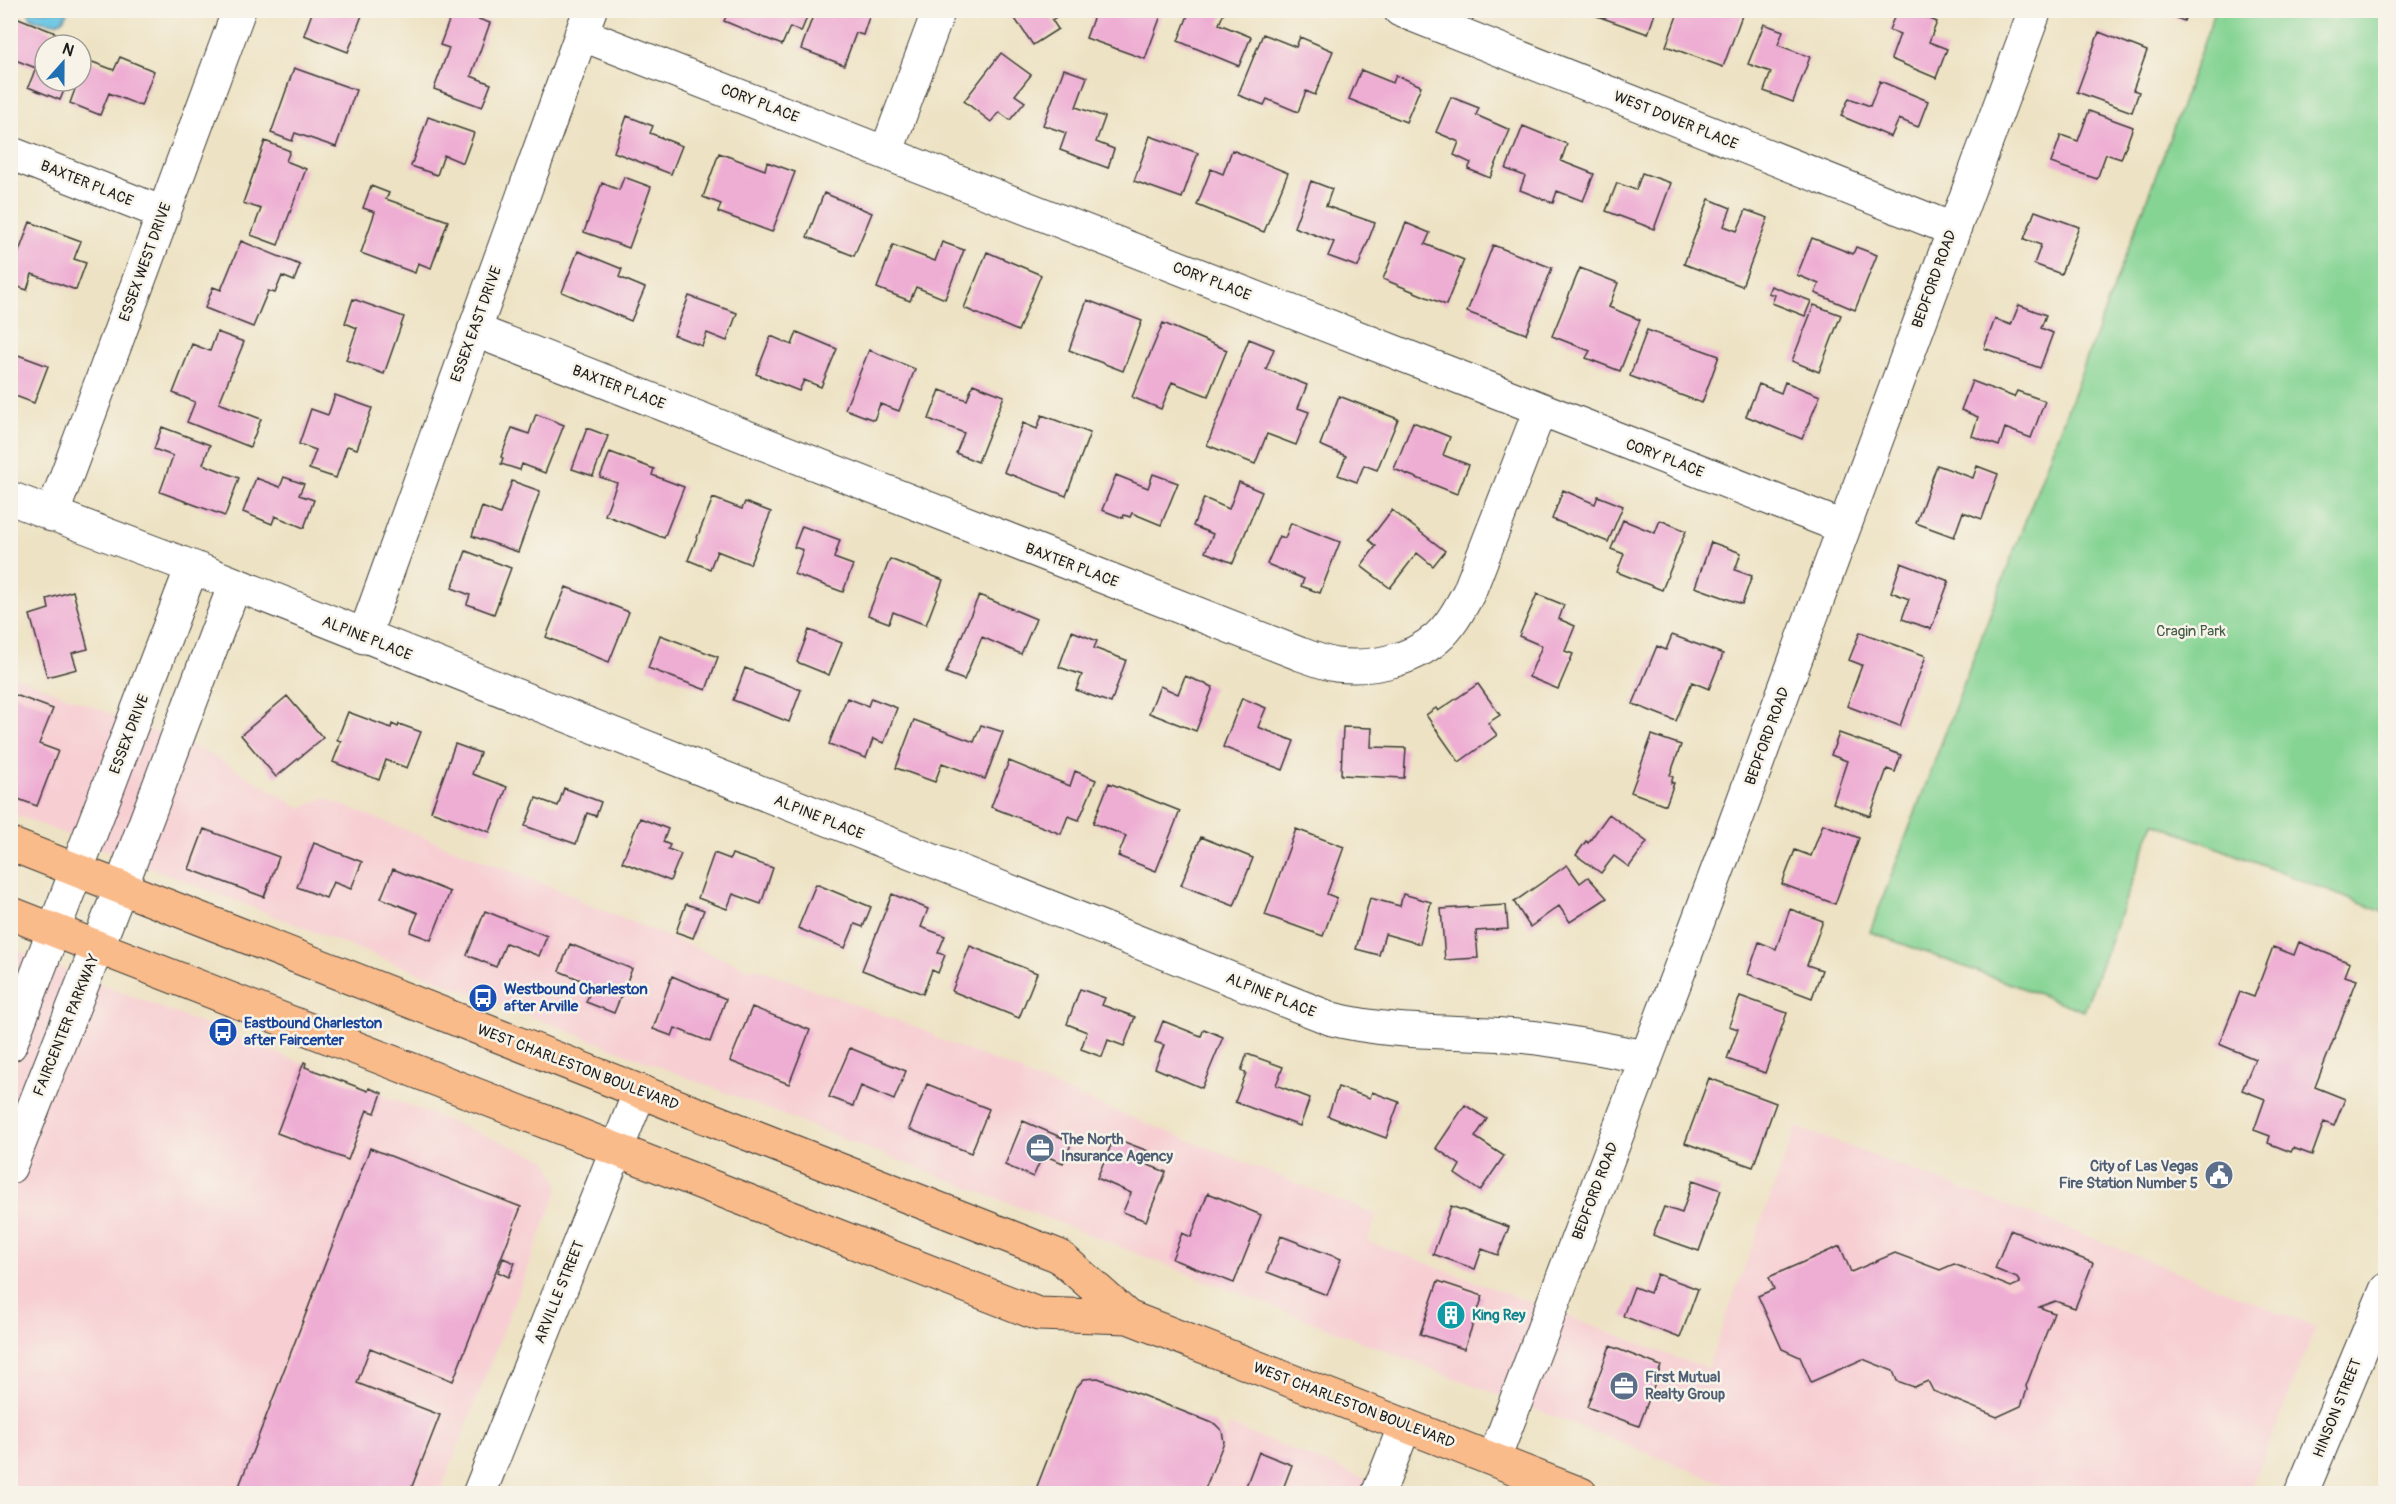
<svg xmlns="http://www.w3.org/2000/svg" width="2396" height="1504" font-family="Pangolin,sans-serif">
  <defs>
    <pattern id="water-ripples" width="26" height="14" patternUnits="userSpaceOnUse" patternTransform="scale(1.5)"><rect width="26" height="14" fill="#64c3e3"/><path d="M2 4q2-2 4 0t4 0M15 11q2-2 4 0t4 0" fill="none" stroke="#56a7c2"/></pattern>
  </defs>
  <rect width="100%" height="100%" fill="#f7f3e8"/>
  <filter id="ink" filterUnits="userSpaceOnUse"><feTurbulence type="fractalNoise" baseFrequency=".0167" numOctaves="2"/><feDisplacementMap in="SourceGraphic" scale="12" xChannelSelector="R" yChannelSelector="G"/><feConvolveMatrix kernelMatrix="1 2 1 2 8 2 1 2 1" color-interpolation-filters="sRGB"/></filter>
  <filter id="wash" filterUnits="userSpaceOnUse"><feTurbulence type="fractalNoise" baseFrequency=".008" numOctaves="4" result="noise"/><feDisplacementMap in="SourceGraphic" scale="24" xChannelSelector="R" yChannelSelector="G"/><feGaussianBlur stdDeviation="1.35" result="paint"/><feColorMatrix in="noise" values="0 0 0 0 0 0 0 0 0 0 0 0 0 0 0 0 0 1.4 0 .05"/><feComposite in="paint" operator="in"/></filter>
  <g filter="url(#wash)">
    <rect width="100%" height="100%" fill="#ede2c3"/>
    <!-- built -->
    <path fill="#f7cfd3" d="M10,674L205,751L300,808L324,798L577,897L576,900L752,970L754,967L934,1034L933,1037L1023,1072L1022,1074L1377,1215L1367,1241L1707,1369L1796,1127L2044,1219L2316,1327L2249,1493H1749L11,813Z
      M10,948L547,1160L559,1187L440,1493H11Z
      M1098,1378L1215,1424L1222,1431L1224,1440L1229,1425L1401,1493L1034,1494L1075,1389L1084,1379Z"/>
    <!-- green -->
    <path fill="#86d494" stroke="#517858" stroke-width="1.5" d="M2215,11H2385V913L2154,823L2084,1011L1870,932L2162,159Z"/>
    <!-- water -->
    <path fill="url(#water-ripples)" stroke="#407080" stroke-width="1.5" d="M28,11H66L67,14L63,20L56,23L36,20L31,18Z"/>
    <g id="blocks">
      <!-- building -->
      <path fill="#eeadd3" d="M313,10L332,13L333,10H364L348,52L304,35Z
        M453,10L490,23L471,76L491,84L482,107L434,89L449,48L440,45Z
        M729,10H810L801,32L790,27L782,45L724,21Z
        M815,10L871,11L863,35L856,33L844,65L801,49Z
        M1009,10H1066L1052,20L1058,29L1033,45Z
        M1096,10H1163L1145,59L1086,38Z
        M1190,10H1225L1219,24L1251,37L1239,66L1178,41Z
        M1580,10H1656L1648,34Z
        M1679,10H1744L1723,67L1666,46Z
        M1897,10H1909L1937,22L1929,42L1947,49L1936,78L1891,59L1900,34L1889,30Z
        M2157,10H2188L2184,21Z
        M16,17L63,36L59,45H45V81H68L60,100L28,87L36,68L10,58V31Z
        M1764,24L1783,31L1778,45L1810,57L1793,102L1764,91L1771,72L1748,64Z
        M2099,32L2147,51L2133,90L2139,92L2132,112L2077,92Z
        M1263,34L1296,47L1300,37L1333,51L1315,95L1306,91L1298,112L1267,99L1264,105L1238,95Z
        M1001,53L1031,75L1015,95L1025,102L1010,120L999,112L991,122L964,101Z
        M120,57L154,71L141,106L109,93L100,115L70,103L78,81H81V74L87,60L114,70Z
        M294,68L356,90L336,147L295,133L292,141L271,133Z
        M1064,69L1087,77L1076,107L1105,117L1096,142L1114,149L1108,168L1060,150L1066,133L1043,125Z
        M1361,70L1393,83L1396,75L1421,86L1406,122L1349,99Z
        M1880,81L1928,101L1918,127L1899,119L1891,137L1841,116L1849,98L1870,106Z
        M1451,97L1479,108L1476,115L1510,130L1490,178L1468,169L1471,163L1454,155L1459,142L1436,132Z
        M2089,111L2133,127L2121,159L2106,154L2097,179L2051,163L2061,135L2078,141Z
        M627,116L653,126L650,133L682,146L671,174L614,152Z
        M428,117L474,133L463,163L444,155L437,175L411,166Z
        M1523,126L1567,144L1561,161L1594,174L1583,201L1557,191L1553,203L1520,190L1525,176L1506,169Z
        M1150,136L1198,153L1182,198L1134,181Z
        M265,141L290,151L286,161L306,169L278,245L251,235L261,209L243,203Z
        M1232,150L1288,173L1264,232L1197,205L1211,169L1223,174Z
        M719,153L765,170L767,162L795,172L772,232L718,212L721,204L703,197Z
        M1642,173L1671,183L1654,229L1606,211L1617,183L1636,190Z
        M624,177L651,187L629,248L584,232L602,183L619,190Z
        M1311,181L1332,189L1326,206L1375,223L1358,267L1328,256L1334,242L1294,227Z
        M371,186L389,193L386,199L448,221L431,268L418,263L415,273L361,253L375,212L363,208Z
        M824,193L872,213L854,256L807,237Z
        M1709,199L1731,208L1724,226L1737,231L1746,210L1768,218L1742,286L1684,264Z
        M2035,211L2079,227L2061,274L2034,264L2041,245L2024,239Z
        M30,222L81,241L74,259L86,263L76,290L32,274L27,290L10,284V276Z
        M1406,223L1430,233L1425,244L1464,260L1446,305L1383,279Z
        M1812,238L1853,254L1856,247L1877,255L1855,310L1815,293L1819,284L1797,275Z
        M241,241L300,265L294,281L282,276L275,293L268,291L253,327L205,308L213,287L221,290Z
        M942,242L964,250L945,299L916,287L910,301L877,288L893,245L935,261Z
        M1493,245L1552,268L1526,334L1467,312Z
        M578,251L622,269L619,277L645,288L631,321L562,292Z
        M987,252L1041,275L1018,331L964,308Z
        M1580,268L1618,283L1609,307L1640,320L1620,371L1586,358L1590,351L1552,336Z
        M1771,286L1811,301L1805,316L1772,303L1775,295L1768,293Z
        M689,296L737,313L727,341L707,333L702,346L674,335Z
        M353,299L404,317L384,374L346,360L357,328L345,323Z
        M1087,300L1142,321L1123,371L1069,350Z
        M1814,305L1841,315L1819,372L1792,361Z
        M2019,305L2046,315L2041,328L2053,333L2040,368L1984,348L1995,319L2011,325Z
        M1163,323L1227,350L1208,396L1172,382L1161,409L1132,397Z
        M1647,330L1719,356L1702,403L1630,376Z
        M217,332L244,342L219,403L261,419L250,447L187,422L195,402L173,393L192,344L210,351Z
        M797,332L837,349L821,387L804,380L799,391L756,374L771,336L792,345Z
        M1249,339L1274,349L1266,369L1307,385L1298,408L1309,412L1296,445L1267,434L1255,464L1207,445Z
        M869,350L915,369L899,411L880,404L874,420L845,409Z
        M10,352L48,366L34,403L10,394Z
        M1972,381L2014,397L2017,391L2045,401L2031,438L2005,428L1999,446L1972,436L1978,417L1961,410Z
        M1785,382L1820,396L1802,439L1746,416L1759,384L1781,393Z
        M973,384L1004,396L978,462L956,453L964,433L929,419L940,390L967,400Z
        M335,395L372,408L357,449L347,446L336,478L309,469L316,450L299,444L311,409L328,415Z
        M1339,396L1398,419L1377,470L1364,465L1357,482L1338,475L1346,456L1320,445Z
        M536,414L564,425L545,473L522,464L520,470L501,464L503,458L501,457L512,428L529,434Z
        M1042,415L1090,433L1066,496L1004,472L1023,423L1037,429Z
        M1413,422L1450,437L1443,455L1469,465L1457,494L1394,469Z
        M162,427L210,445L203,464L239,478L225,516L160,492L173,456L154,449Z
        M587,428L608,436L593,476L572,469Z
        M610,452L654,469L652,475L684,487L664,538L605,515L617,483L600,477Z
        M1937,465L1973,478L1977,466L1998,474L1982,519L1963,512L1954,537L1916,523Z
        M1153,474L1178,483L1161,525L1132,513L1130,517L1124,515L1123,518L1102,510L1116,475L1148,488Z
        M284,477L304,484L299,495L314,500L304,528L275,516L272,524L243,512L256,478L280,487Z
        M512,481L540,491L518,552L472,536L482,507L500,514Z
        M1239,482L1262,492L1233,563L1205,552L1213,534L1193,526L1204,498L1229,509Z
        M1563,490L1595,504L1598,496L1623,506L1608,542L1552,519Z
        M713,498L742,509L745,502L771,512L750,564L717,551L710,569L688,560Z
        M1392,510L1445,551L1433,566L1417,553L1390,588L1361,566L1376,546L1369,540Z
        M1623,520L1655,533L1660,520L1686,531L1662,590L1617,572L1624,554L1611,549Z
        M1291,523L1340,542L1320,593L1301,586L1304,579L1267,564L1279,536L1285,538Z
        M802,526L840,540L834,558L853,565L843,592L794,574L803,550L794,547Z
        M1711,542L1741,553L1735,570L1752,576L1742,604L1695,587Z
        M466,551L511,568L494,614L467,604L470,595L452,588Z
        M890,559L943,580L926,625L893,612L889,623L868,615Z
        M1901,563L1949,581L1931,629L1902,619L1909,599L1891,592Z
        M566,587L629,612L609,662L546,637Z
        M73,591L88,649L72,653L77,669L47,677L30,615L49,609L47,599Z
        M1537,594L1564,605L1559,619L1575,626L1565,651L1573,654L1558,689L1529,677L1542,646L1519,636Z
        M979,595L1036,619L1021,654L982,637L964,680L946,673Z
        M809,630L842,643L829,675L797,662Z
        M1072,631L1097,641L1094,648L1126,660L1111,703L1076,690L1082,675L1059,667Z
        M1860,632L1926,656L1900,726L1847,706L1862,665L1849,660Z
        M660,635L718,657L706,690L648,668Z
        M1672,635L1723,654L1709,689L1692,682L1676,721L1633,704L1657,646L1666,650Z
        M745,668L801,690L789,722L733,700Z
        M1185,676L1213,687L1196,731L1149,713L1160,686L1178,694Z
        M1478,684L1500,715L1488,723L1497,735L1459,762L1426,715L1436,708L1438,711Z
        M10,693L53,709L39,744L58,751L37,806L10,796Z
        M287,696L323,738L276,777L241,735Z
        M847,698L868,706L871,698L897,708L884,743L873,739L866,758L829,744Z
        M1242,698L1266,708L1258,727L1294,741L1283,770L1223,747Z
        M348,712L391,728L392,724L398,727L399,724L421,732L407,768L386,760L379,780L333,762L341,741L337,740Z
        M914,720L974,742L981,725L1003,732L985,779L942,763L935,782L896,768Z
        M1343,727L1372,728L1371,747L1406,748L1404,778L1341,775Z
        M1839,733L1901,755L1895,772L1887,769L1870,816L1833,803L1847,761L1831,755Z
        M1652,735L1681,745L1670,775L1673,777L1671,783H1674L1666,805L1631,792Z
        M455,744L480,753L472,774L507,787L490,832L431,811Z
        M1009,761L1070,786L1075,771L1096,780L1079,820L1068,816L1061,834L991,807Z
        M1109,783L1180,811L1156,871L1118,856L1126,836L1093,823Z
        M564,788L601,802L596,816L587,813L576,844L525,826L536,798L558,806Z
        M1609,814L1647,842L1629,867L1614,856L1601,873L1576,855L1586,841L1588,843Z
        M640,818L668,829L663,842L670,845L668,849L681,854L670,881L622,862Z
        M1823,824L1859,838L1835,904L1782,884L1795,850L1811,856Z
        M204,829L279,857L264,897L189,869Z
        M1296,829L1344,847L1327,894L1337,898L1323,936L1265,915Z
        M1201,837L1253,858L1234,906L1181,885Z
        M314,843L362,862L351,889L333,882L326,898L297,887Z
        M714,853L730,859L732,854L773,868L761,904L733,894L727,909L698,898Z
        M1567,865L1580,883L1588,877L1607,898L1570,922L1559,906L1530,927L1514,902Z
        M393,869L450,892L431,940L410,932L418,913L381,898Z
        M816,884L871,907L863,927L855,924L845,948L798,928Z
        M892,894L928,909L921,927L945,936L938,953L945,955L938,973L932,970L923,994L862,970Z
        M1403,894L1431,902L1420,944L1385,934L1379,955L1356,949L1370,898L1400,906Z
        M686,904L704,910L693,938L676,932Z
        M1506,905L1508,929L1476,931L1478,958L1445,960L1441,909Z
        M1790,909L1823,921L1807,965L1822,970L1812,998L1748,974L1759,942L1776,949Z
        M485,911L547,936L539,956L506,943L496,967L467,955Z
        M2299,942L2350,963L2345,976L2357,980L2315,1087L2345,1099L2334,1126L2324,1122L2312,1155L2293,1148L2291,1152L2268,1143L2270,1136L2254,1130L2265,1099L2242,1090L2255,1059L2219,1044L2240,992L2254,997L2273,947L2294,955Z
        M570,944L632,969L614,1013L586,1002L593,985L559,971Z
        M970,946L1037,973L1019,1018L952,991Z
        M672,976L726,999L710,1042L675,1028L672,1036L653,1029Z
        M1080,989L1105,998L1102,1005L1135,1017L1124,1046L1108,1040L1102,1057L1081,1049L1087,1032L1067,1024Z
        M1740,996L1787,1013L1765,1073L1727,1059L1738,1029L1729,1026Z
        M752,1007L810,1030L789,1084L730,1061Z
        M1163,1021L1201,1036L1204,1029L1223,1037L1202,1088L1155,1068L1164,1045L1155,1042Z
        M850,1048L906,1071L894,1100L861,1086L853,1106L829,1097Z
        M1247,1054L1283,1067L1276,1085L1310,1098L1300,1126L1235,1102L1246,1073L1241,1071Z
        M304,1062L306,1063L305,1067L368,1091L369,1088L382,1093L375,1113L367,1110L348,1160L277,1133Z
        M1709,1078L1776,1103L1753,1167L1685,1143Z
        M927,1084L989,1109L971,1153L909,1129Z
        M1338,1087L1370,1098L1372,1092L1399,1102L1386,1138L1328,1116Z
        M1465,1105L1487,1119L1475,1137L1504,1156L1480,1191L1455,1174L1460,1165L1436,1148Z
        M1023,1121L1072,1142L1063,1163L1043,1155L1033,1177L1005,1165Z
        M1114,1138L1148,1151L1143,1163L1166,1172L1146,1221L1123,1212L1131,1193L1097,1178Z
        M370,1148L521,1207L453,1381L370,1348L357,1383L440,1415L409,1494H236Z
        M1693,1180L1721,1190L1699,1251L1653,1235L1664,1207L1682,1213Z
        M1208,1193L1261,1215L1234,1283L1172,1259L1182,1233L1191,1237Z
        M1451,1206L1509,1227L1498,1255L1482,1249L1475,1269L1433,1254Z
        M2010,1230L2093,1263L2075,1308L2055,1301L2039,1307L2054,1313L2026,1386L2027,1390L2021,1406L1997,1417L1933,1391L1928,1381L1914,1387L1897,1381L1893,1371L1863,1359L1811,1382L1800,1357L1782,1349L1758,1296L1774,1289L1769,1277L1840,1246L1851,1272L1895,1253L1940,1270L1954,1264L2011,1287L2020,1283L2017,1278L1995,1269Z
        M1281,1236L1341,1259L1327,1295L1267,1272Z
        M503,1258L515,1263L509,1277L498,1272Z
        M1657,1274L1698,1289L1680,1338L1623,1316L1634,1287L1650,1293Z
        M1438,1281L1483,1296L1464,1349L1420,1334Z
        M1610,1346L1661,1366L1639,1426L1587,1407Z
        M1098,1378L1215,1424L1222,1431L1224,1442L1203,1494H1034L1075,1389L1084,1379Z
        M1259,1452L1292,1465L1281,1494H1243Z"/>
    </g>
  </g>
  <g filter="url(#ink)">
    <use href="#blocks" fill-opacity="0" stroke="#3b3a35" stroke-width="1.5"/>
    <g fill="none" stroke-linecap="round" stroke-linejoin="round">
      <!-- minor casing -->
      <g stroke="#3b3a35" stroke-width="35">
        <path id="minor" d="M1400,10L1952,229
          M581,34L1843,527
          M10,153L163,213
          M886,153L939,10
          M474,330L1300,654C1312,658 1324,663 1336,665C1370,669 1411,661 1437,638C1451,626 1460,608 1469,592L1540,410
          M10,498L192,567L1332,1019C1396,1035 1462,1030 1528,1037C1567,1041 1607,1050 1646,1057
          M52,515L239,10
          M364,637L590,10
          M10,1045L192,567
          M10,1167L121,887L235,584
          M1494,1459L1727,845L2035,10
          M479,1494L640,1091
          M1378,1494L1405,1425
          M2301,1494L2386,1290"/>
      </g>
      <!-- major casing -->
      <g stroke="#3b3a35" stroke-width="35">
        <path id="major" d="M10,844L1059,1256L1128,1317
          M10,913L1038,1314L1128,1317L1581,1494"/>
      </g>
      <!-- minor -->
      <use href="#minor" stroke="#fff" stroke-width="33"/>
      <!-- major -->
      <use href="#major" stroke="#fabb8b" stroke-width="33"/>
    </g>
  </g>
  <!-- icons -->
  <defs>
    <g id="bus-disc" transform="scale(1.5)"><circle r="9.5" fill="#1a4fb4" stroke="#f7f3e8"/><path d="M-5-6H5V4H4V6H2V4H-2V6H-4V4H-5ZM-3.5-4V0h7V-4ZM-3.5 1.2v1.5H-2V1.2ZM2 1.2v1.5H3.5V1.2Z" fill="#fff"/></g>
    <g id="office-disc" transform="scale(1.5)"><circle r="9.5" fill="#5c6f8a" stroke="#f7f3e8"/><path d="M-6-3h4V-5.5h4V-3h4V5H-6ZM-1-4.5V-3h2v-1.5ZM-6 0V1H6V0Z" fill="#fff"/></g>
    <g id="civic-disc" transform="scale(1.5)"><circle r="9.5" fill="#5c6f8a" stroke="#f7f3e8"/><path d="M-.6-6.5H3V-4.5H.6V-3L4-1V1h2V6H-6V1h2V-1L-.6-3ZM-1.2 2.5V6h2.4V2.5Z" fill="#fff"/></g>
    <g id="building-disc" transform="scale(1.5)"><circle r="9.5" fill="#0f9aa8" stroke="#f7f3e8"/><path d="M-4-6H4V6H1V3H-1V6H-4ZM-2.5-4.3h1.7v1.8h-1.7ZM.8-4.3h1.7v1.8H.8ZM-2.5-1h1.7V.8h-1.7ZM.8-1h1.7V.8H.8Z" fill="#fff"/></g>
  </defs>
  <g fill-rule="evenodd">
    <use href="#bus-disc" x="483" y="998"/>
    <use href="#bus-disc" x="223" y="1032"/>
    <use href="#office-disc" x="1040" y="1148"/>
    <use href="#civic-disc" x="2219" y="1175"/>
    <use href="#building-disc" x="1451" y="1315"/>
    <use href="#office-disc" x="1624" y="1386"/>
  </g>
  <g text-anchor="middle" stroke-width="5" stroke-linejoin="round" paint-order="stroke">
    <!-- street labels -->
    <g font-size="15" fill="#1c1c1c" stroke="#f7f3e8">
      <text transform="translate(760 103) rotate(21)" y="5">CORY PLACE</text>
      <text transform="translate(1676 120) rotate(22)" y="5">WEST DOVER PLACE</text>
      <text transform="translate(87 183) rotate(22)" y="5">BAXTER PLACE</text>
      <text transform="translate(145 262) rotate(-70)" y="5">ESSEX WEST DRIVE</text>
      <text transform="translate(1934 279) rotate(-70)" y="5">BEDFORD ROAD</text>
      <text transform="translate(1212 281) rotate(21)" y="5">CORY PLACE</text>
      <text transform="translate(476 324) rotate(-70)" y="5">ESSEX EAST DRIVE</text>
      <text transform="translate(619 387) rotate(21)" y="5">BAXTER PLACE</text>
      <text transform="translate(1665 458) rotate(21)" y="5">CORY PLACE</text>
      <text transform="translate(1072 565) rotate(21)" y="5">BAXTER PLACE</text>
      <text transform="translate(367 638) rotate(22)" y="5">ALPINE PLACE</text>
      <text transform="translate(129 734) rotate(-69)" y="5">ESSEX DRIVE</text>
      <text transform="translate(1767 736) rotate(-70)" y="5">BEDFORD ROAD</text>
      <text transform="translate(819 817) rotate(22)" y="5">ALPINE PLACE</text>
      <text transform="translate(1271 995) rotate(22)" y="5">ALPINE PLACE</text>
      <text transform="translate(66 1025) rotate(-68)" y="5">FAIRCENTER PARKWAY</text>
      <text transform="translate(578 1067) rotate(21)" y="5">WEST CHARLESTON BOULEVARD</text>
      <text transform="translate(1595 1191) rotate(-69)" y="5">BEDFORD ROAD</text>
      <text transform="translate(559 1292) rotate(-68)" y="5">ARVILLE STREET</text>
      <text transform="translate(1354 1405) rotate(21)" y="5">WEST CHARLESTON BOULEVARD</text>
      <text transform="translate(2337 1408) rotate(-68)" y="5">HINSON STREET</text>
    </g>
    <!-- park labels -->
    <g font-size="15" fill="#415c46" stroke="#f7f3e8">
      <text x="2191" y="636">Cragin Park</text>
    </g>
    <!-- transit labels -->
    <g font-size="15" font-weight="bold" fill="#164399" stroke="#f7f3e8" text-anchor="start">
      <text x="504" y="994">Westbound Charleston<tspan x="504" dy="17">after Arville</tspan></text>
      <text x="244" y="1028">Eastbound Charleston<tspan x="244" dy="17">after Faircenter</tspan></text>
    </g>
    <!-- service labels -->
    <g font-size="15" font-weight="bold" fill="#4e5e75" stroke="#f7f3e8" text-anchor="start">
      <text x="1061" y="1144">The North<tspan x="1061" dy="17">Insurance Agency</tspan></text>
      <text x="2198" y="1171" text-anchor="end">City of Las Vegas<tspan x="2198" dy="17">Fire Station Number 5</tspan></text>
      <text x="1645" y="1382">First Mutual<tspan x="1645" dy="17">Realty Group</tspan></text>
    </g>
    <!-- culture labels -->
    <g font-size="15" font-weight="bold" fill="#0d838f" stroke="#f7f3e8" text-anchor="start">
      <text x="1472" y="1320">King Rey</text>
    </g>
  </g>
  <!-- margin -->
  <rect width="2396" height="1504" fill="none" stroke="#f7f3e8" stroke-width="36"/>
  <!-- north arrow -->
  <g transform="translate(63 63) rotate(21)"><circle r="28" fill="#f7f3e8" stroke="#9f9d96" stroke-width="1.5"/>
  <path d="M0-4.5L10 22L0 15L-10 22Z" fill="#1f6fb2"/>
  <text y="-9" font-size="16" font-weight="bold" text-anchor="middle" fill="#1c1c1c">N</text>
  </g>
</svg>
